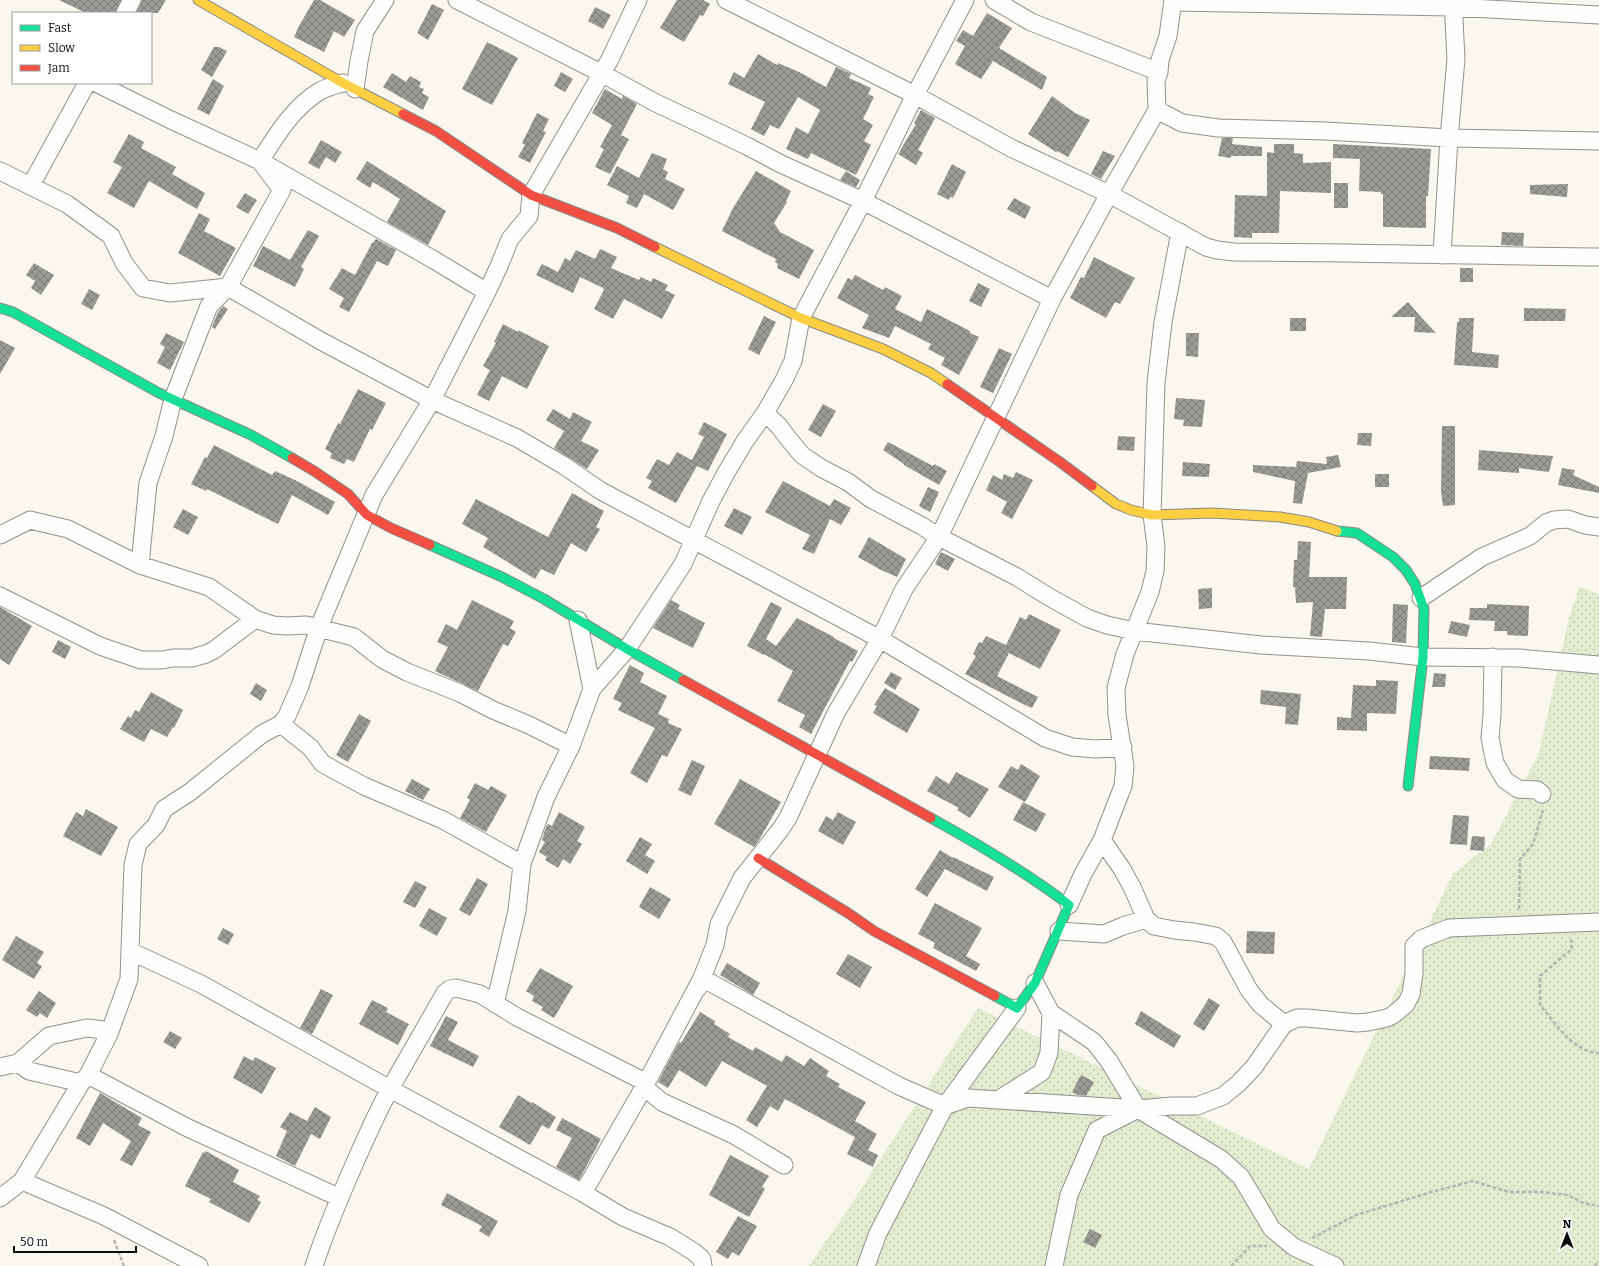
<svg xmlns="http://www.w3.org/2000/svg" width="1599" height="1266" font-family="Bitter,serif">
  <defs>
    <pattern id="grass-dots" width="8" height="8" patternUnits="userSpaceOnUse"><rect width="8" height="8" fill="#e2edd0"/><path d="M2 2h.1M6 6h.1" fill="none" stroke="#c1cab1" stroke-width="1.8" stroke-linecap="round"/></pattern>
    <pattern id="building-cross-hatch" width="8" height="8" patternUnits="userSpaceOnUse"><rect width="8" height="8" fill="#9c9a95"/><path d="M0 0l8 8M0 8l8-8" fill="none" stroke="#7d7c78"/></pattern>
  </defs>
  <rect width="100%" height="100%" fill="#faf7ee"/>
  <!-- grass -->
  <path fill="url(#grass-dots)" d="M1579,587L1599,594V1266H809L849,1208L978,1008L1309,1169L1453,874L1491,844L1539,753L1569,618Z"/>
  <!-- building -->
  <path fill="url(#building-cross-hatch)" d="M59,0H121L115,13H86Z
    M142,0H166L158,13H136Z
    M314,0H320L355,20L344,37L334,31L324,52L294,37L299,26Z
    M677,0H703L710,4L703,16L700,15L684,42L660,28Z
    M432,4L444,10L428,40L417,33Z
    M595,7L611,15L603,29L588,21Z
    M987,13L1012,28L999,48L1047,77L1042,90L993,61L981,79L955,64L965,46L956,41L963,30L973,36Z
    M487,42L518,58L492,105L462,89Z
    M214,47H219L227,51L212,77L201,70Z
    M758,54L777,65L778,63L799,72L826,87L836,67L851,74L849,78L871,88L868,94L874,97L863,119L873,125L864,141L871,145L856,175L811,153L808,159L786,149L796,127L808,134L820,110L798,97L779,129L770,125L764,136L751,129L765,102L728,84L734,72L744,78Z
    M561,72L573,79L565,92L554,86Z
    M392,73L406,82L410,76L421,82L419,87L424,89L422,93L429,97L423,110L383,87Z
    M213,79L224,86L209,115L197,109Z
    M605,89L622,99L623,96L637,104L621,135L629,139L610,174L595,167L604,149L600,147L612,125L592,113Z
    M1052,96L1075,113L1090,120L1068,157L1057,151L1056,152L1028,134Z
    M921,110L935,118L918,150L923,153L916,165L898,154L916,124L914,123Z
    M537,113L549,119L543,131L546,132L530,163L518,157L525,145L522,143Z
    M129,134L144,142L141,148L176,167L172,174L205,193L197,209L149,181L134,208L107,193L122,167L113,162Z
    M1222,138H1233L1232,144L1262,147V156H1231V158L1218,156Z
    M321,140L342,152L335,163L326,157L319,169L308,163Z
    M1274,144H1294V153L1303,154V163L1331,162V193L1280,191L1279,233H1252V238L1234,237L1235,195L1267,196V152L1274,153Z
    M1333,144L1431,149L1428,196H1426V228L1383,227V194H1381V192L1359,191L1360,159L1333,158Z
    M1103,151L1115,156L1101,179L1091,174Z
    M652,153L667,159L663,169L668,172L665,179L685,189L673,210L644,194L637,208L626,203L629,196L607,185L617,166L639,178Z
    M367,161L446,211L428,245L387,222L400,199L373,182L370,188L356,179Z
    M952,164L966,172L953,198L950,197L949,200L937,194Z
    M756,171L791,191L786,201L787,202L774,223L780,232L814,250L799,279L777,268L778,264L775,262L776,259L722,231L733,208Z
    M846,171L860,180L856,187L840,180Z
    M1334,183H1348V208H1334Z
    M1568,184L1567,197L1530,194V185Z
    M245,193L257,200L248,214L236,207Z
    M1014,198L1031,207L1025,219L1007,209Z
    M199,213L210,219L204,231L236,248L220,276L178,253Z
    M308,230L319,236L301,267L304,269L295,287L253,266L263,246L290,260Z
    M1502,232L1524,233L1523,246L1501,245Z
    M376,239L396,250L388,266L377,261L349,312L339,307L344,298L329,289L342,268L355,275L372,243H373Z
    M600,249L617,257L611,268L639,280L641,277L651,282L653,278L668,285L665,290L675,295L662,319L624,299L613,319L594,309L604,290L603,288L580,277L573,293L536,275L542,264L558,272L565,258L570,261L576,250L595,259Z
    M1094,257L1135,278L1120,304L1115,302L1106,318L1070,298L1081,277L1084,278Z
    M34,263L54,275L41,295L31,288L35,281L26,275Z
    M1460,268H1473V282H1460Z
    M855,275L883,290L885,287L902,296L895,309L921,322L927,309L970,331V333L979,337L959,375L941,365L945,358L928,349L931,344L895,326L889,338L862,328L869,315L837,298L848,278L852,280Z
    M978,283L990,289L981,307L969,301Z
    M89,289L100,295L92,310L81,304Z
    M1408,302L1421,317L1436,333L1414,332L1415,317H1391Z
    M223,306L228,309L215,329L212,327L218,312Z
    M1524,308L1566,309L1565,321H1524Z
    M764,316L776,322L759,355L748,349Z
    M1290,318H1306V331H1290Z
    M1459,318H1474L1472,352L1499,355L1498,368L1454,365L1457,322H1459Z
    M503,324L518,332V330L549,346L527,389L502,376L489,401L477,395L490,370L483,366L496,343L494,342Z
    M166,333L184,342L170,370L157,363L165,347L160,344Z
    M1186,333H1199L1198,357L1186,356Z
    M0,340L15,348L0,374Z
    M999,348L1012,354L993,393L980,387Z
    M358,389L386,403L372,430L370,429L354,462L347,459L344,464L330,458L332,453L325,449L338,423L340,424Z
    M1176,398L1205,400L1202,427L1183,426L1184,420L1174,419Z
    M823,404L836,411L821,437L808,430Z
    M553,409L570,419L573,412L592,422L581,441L599,450L587,469L554,448L564,431L546,420Z
    M704,422L727,434L708,471L697,466L676,503L648,488L652,481L646,478L657,459L669,465L677,452L692,460L704,437L698,434Z
    M1442,426H1455V505L1443,506L1441,491Z
    M1358,433H1372L1371,446L1357,445Z
    M1118,436L1135,437L1134,451L1117,450Z
    M888,442L933,466L934,464L947,471L939,485L904,465V464L883,450Z
    M214,445L272,475L275,471L295,480L335,502L328,515L292,495L278,524L207,489L206,491L191,484L205,457L207,458Z
    M1479,450L1553,456L1549,472L1519,468V473L1478,470Z
    M1338,455L1341,467L1308,473L1302,504L1293,503L1295,481L1253,472V465L1296,467L1297,461L1327,464L1326,457Z
    M1183,462L1210,464L1209,477L1182,476Z
    M1562,468L1575,470L1573,475L1599,487V493L1558,485Z
    M1016,472L1033,480L1012,519L1001,513L1007,502L986,490L993,475L1002,480L1004,474L1013,478Z
    M1375,474H1389V487H1375Z
    M783,481L830,506L834,499L851,508L841,525L830,519L814,554L802,549L810,535L765,512Z
    M928,487L939,492L930,512L919,506Z
    M572,493L604,511L596,527L600,529L586,552L571,543L554,575L541,569L535,579L483,547L488,538L462,524L476,499L548,537Z
    M734,508L752,517L742,535L724,526Z
    M183,509L198,517L188,535L173,527Z
    M869,537L906,559L897,577L881,570L858,557Z
    M1298,541L1311,542L1309,577H1347L1346,609H1325L1322,637L1310,636L1313,602L1296,603L1295,587H1293L1294,560H1297Z
    M941,552L955,559L948,571L935,564Z
    M1212,588V608L1199,609L1198,589Z
    M472,600L514,621L510,628L516,632L508,646L503,644L478,691L435,671L448,647L437,642L446,624L457,630Z
    M671,600L680,605L678,609L705,623L693,648L653,628Z
    M771,602L782,608L766,639L776,646L797,618L834,637V638L858,651L852,662L850,661L811,734L799,727L805,715L777,701L793,671L764,654V655L747,646Z
    M1393,604L1408,605L1406,643L1392,642Z
    M1487,604L1529,606L1528,636L1507,635V631H1494L1495,621L1469,620L1470,608H1487Z
    M0,607L32,626L9,665L0,659Z
    M1029,614L1061,630L1040,669L1009,653L997,676L1038,697L1032,708L1023,704L965,674L976,656L973,654L979,642L982,643L986,636L1006,645L1020,617L1026,620Z
    M1451,621L1470,625L1467,637L1448,633Z
    M58,640L71,647L65,659L52,652Z
    M630,665L644,673L640,682L667,696L658,714L669,719L668,723L682,729L667,757L662,755L647,783L630,773L655,728L618,710L622,703L613,699Z
    M891,672L902,678L895,690L884,683Z
    M1434,673L1446,674L1445,687H1432Z
    M1376,680L1398,681L1396,714L1367,713V731L1337,730V717L1351,718L1353,685L1376,686Z
    M256,683L267,690L261,701L250,694Z
    M885,688L920,709L907,733L873,713L877,706L874,705Z
    M1261,690L1301,694L1298,725L1285,724L1286,707L1260,704Z
    M151,692L183,710L174,728L173,727L167,737L151,729L144,742L120,729L128,716L131,718L135,710L139,712Z
    M359,714L371,721L348,762L336,755Z
    M1430,756L1470,758L1469,771L1429,769Z
    M692,760L705,766L691,796L678,790Z
    M1021,764L1040,776L1025,802L998,787L1011,766L1018,770Z
    M956,772L989,789L970,818L957,810L959,808L927,791L936,776L949,784Z
    M412,779L430,789L423,800L405,791Z
    M740,779L781,802L759,840L754,847L714,824Z
    M475,783L488,790L491,786L507,795L486,832L460,818L470,800L467,798Z
    M1023,802L1046,814L1036,832L1013,820Z
    M86,809L118,827L101,856L63,836L76,812L83,816Z
    M559,812L585,827L577,841L582,844L570,864L563,859L558,868L545,860L547,857L539,852L545,842L542,840L546,827L548,824L552,826Z
    M838,812L856,822L843,845L818,831L826,816L833,820Z
    M1453,815L1469,816L1467,845L1450,844Z
    M1472,836L1485,837L1484,851L1470,850Z
    M640,837L652,844L645,855L655,861L647,874L626,861Z
    M940,850L953,858V857L994,877L987,891L945,869L927,897L915,889Z
    M477,878L488,884L470,916L459,910Z
    M415,881L427,887L415,908L403,902Z
    M650,887L671,899L659,919L639,907Z
    M935,903L982,928L966,956L980,964L976,971L933,948L935,943L918,934Z
    M429,908L447,918L437,936L419,926Z
    M223,928L234,934L228,945L217,939Z
    M1247,931L1275,932L1274,954L1246,953Z
    M16,936L44,952L37,963L42,966L34,979L2,960Z
    M848,954L872,967L860,988L836,974Z
    M727,963L760,983L753,995L720,975Z
    M540,968L573,986L554,1018L541,1010L543,1007L532,1001L534,996L526,991Z
    M321,989L333,995L312,1034L300,1028Z
    M39,991L56,1003L47,1018L40,1013L37,1017L26,1010Z
    M1209,998L1220,1005L1204,1031L1193,1024Z
    M372,1000L388,1008L386,1012L409,1024L398,1045L359,1024Z
    M1141,1011L1181,1036L1174,1048L1135,1024Z
    M700,1012L715,1021L714,1024L730,1034L728,1037L753,1051L755,1047L782,1062L786,1055L804,1066L810,1058L829,1071L826,1076L840,1084L838,1087L866,1102L855,1121L877,1134L868,1150L878,1155L873,1167L847,1154L855,1137L785,1099L778,1111L770,1106L757,1127L746,1120L767,1086L722,1061L706,1087L679,1070L668,1088L658,1082L678,1044L680,1042L681,1043Z
    M446,1016L458,1022L448,1040L479,1056L473,1067L430,1046Z
    M170,1031L182,1038L175,1049L163,1042Z
    M244,1056L253,1061L255,1057L276,1068L262,1094L233,1078Z
    M1081,1075L1094,1082L1086,1096L1078,1095L1072,1092Z
    M100,1093L142,1118L138,1125L151,1132L132,1166L120,1160L131,1141L103,1123L90,1146L76,1138Z
    M518,1095L531,1103L532,1102L556,1117L549,1129L542,1125L530,1145L499,1127Z
    M315,1107L331,1117L320,1139L311,1134L295,1166L276,1156L287,1131L280,1127L290,1112L307,1121Z
    M562,1118L601,1139L579,1180L556,1167L572,1138L556,1130Z
    M206,1151L239,1170L233,1182L260,1196L257,1200L261,1202L249,1223L209,1202L211,1199L185,1186L203,1152L205,1153Z
    M730,1155L769,1176L762,1187L765,1189L749,1217L709,1195Z
    M447,1193L498,1221L489,1237L479,1231L482,1226L441,1205Z
    M738,1216L757,1226L739,1256L732,1252L728,1259L716,1252Z
    M1090,1229L1102,1235L1095,1248L1083,1242Z"/>
  <g fill="none" stroke-linecap="round" stroke-linejoin="round">
    <!-- street casing -->
    <g stroke="#93918d" stroke-width="19">
      <path id="street" d="M457,0L601,73L654,102L747,146L781,164L863,201L1052,299
        M726,0L915,95L1011,148L1109,194L1206,247L1217,250L1234,252C1356,252 1477,256 1599,257
        M994,0L1031,22L1159,72L1156,81L1157,110L1182,123L1218,128L1325,131L1449,138L1599,141
        M1173,2L1452,7L1599,15
        M125,13L132,0
        M1159,72L1160,60L1168,36L1173,0
        M96,83L171,120L260,161L434,260L487,292
        M355,89L359,61L365,31L385,0
        M1157,110L1109,194L1052,299L939,537L1017,577L1049,597L1087,618L1107,625L1134,631L1261,645L1369,651L1423,657L1519,658L1599,665
        M0,171L67,204L111,236L124,263L143,288L170,293L228,287L321,341L432,400L517,438L563,465L601,491L880,639L1045,738L1072,747L1095,749L1123,747
        M31,185L87,83
        M1442,255L1449,138L1456,59L1453,0
        M0,535L30,520L68,529L140,565L209,587L255,619
        M140,565L148,483L164,436L173,399L209,306L228,287L282,190L260,161C276,136 293,107 320,91C327,87 336,85 343,83
        M0,596L100,646L141,660H162L173,658H192L206,654L214,650L255,619L273,625L287,626L306,625L354,637L382,659L407,672L460,693L493,710L529,725L571,746
        M1421,598L1482,557L1530,536L1546,523L1554,520L1568,519L1585,525L1599,527
        M578,620L592,689
        M1493,657L1492,715L1490,738L1495,763L1505,780L1518,789L1537,790L1542,794
        M281,724L311,748L322,763L336,771L364,786L443,820L522,864
        M1102,840L1122,869L1133,889L1146,919L1154,926L1174,930L1194,932L1216,936L1223,942L1249,990L1261,1005L1284,1024
        M1069,905L1083,874L1102,840L1123,786L1125,766L1117,715L1116,688L1125,654L1150,592L1155,571L1156,546L1152,515L1156,383L1163,322L1180,232
        M1059,931L1104,934L1123,926L1146,919
        M130,951L201,984L390,1089L445,993L450,989L456,988L480,994L517,1017L645,1082
        M1035,983L1051,1013L1094,1042L1109,1061L1138,1109L1221,1159L1241,1177L1272,1229L1294,1247L1335,1266
        M698,988L715,945L719,924L742,878L780,830L788,818L836,713L880,639L904,589L939,537L922,526L871,499L848,482L821,468L802,455L787,437L779,426L765,413
        M495,1004L517,911L522,864L546,797L571,746L592,689L627,649L683,564L711,501L726,473L745,441L765,413L784,380L793,361L801,318L863,201L915,95L965,0
        M18,1063L29,1071L81,1083
        M0,1067L18,1063L49,1036L87,1028L104,1030L109,1034
        M88,1075L186,1127L340,1198
        M644,1087L702,978L899,1086L945,1106L968,1098L1138,1109L1172,1106H1197L1223,1096L1239,1083L1254,1067L1284,1024L1297,1018H1307L1357,1023L1368,1022L1387,1018L1393,1015L1406,1004L1411,994L1414,973V946L1421,939L1449,928L1599,922
        M998,1100L1042,1072L1049,1053L1051,1013
        M22,1181L104,1216L199,1266
        M0,1198L22,1181L81,1083L88,1075L109,1034L129,979L133,865L138,844L156,825L164,809L190,792L262,734L281,724L287,716L300,686L319,627L374,495L432,400L487,292L499,266L510,239L529,216L531,195L609,61L638,0
        M314,1266C325,1232 339,1199 353,1167C365,1140 376,1114 390,1089L583,1193
        M703,1266L702,1259L694,1252L670,1237L623,1217L583,1193L644,1087L662,1102L734,1135L784,1165
        M866,1266L878,1233L945,1106L1017,1008
        M1054,1266L1069,1195L1097,1130L1138,1109"/>
    </g>
    <!-- fast casing -->
    <g stroke="#898884" stroke-width="11">
      <path id="fast" d="M0,308L13,312L159,393L251,435L292,458
        M1337,531L1357,533L1393,557L1406,570L1415,584L1424,609L1423,657L1408,786
        M430,545L502,577L544,599L627,649L683,680
        M931,818C978,844 1026,872 1069,905L1035,983L1017,1008L995,996"/>
    </g>
    <!-- slow casing -->
    <g stroke="#898884" stroke-width="11">
      <path id="slow" d="M198,0L343,83L403,114
        M655,247L801,318L883,349L931,373L947,384
        M1092,486L1116,504L1131,510L1152,515L1212,513L1280,517L1309,522L1337,531"/>
    </g>
    <!-- jam casing -->
    <g stroke="#898884" stroke-width="11">
      <path id="jam" d="M403,114L436,131L531,195L617,228L655,247
        M947,384L1060,462L1092,486
        M292,458L314,471L348,494L367,515L391,528L430,545
        M683,680L931,818
        M758,858L848,913L874,931L995,996"/>
    </g>
    <!-- path -->
    <path stroke="#b7b6b5" stroke-width="2.5" stroke-dasharray="4 2" stroke-linecap="butt" d="M1519,909L1520,859L1533,844L1543,810
      M1571,939L1572,949L1540,976V1005C1556,1024 1573,1052 1599,1053
      M1312,1238L1356,1215L1435,1191L1473,1181L1509,1192H1542L1567,1195L1583,1203L1599,1206
      M114,1240L124,1266
      M1231,1266L1250,1246H1267
      M1594,1266L1599,1262"/>
    <!-- street -->
    <use href="#street" stroke="#fefefc" stroke-width="17"/>
    <!-- fast -->
    <use href="#fast" stroke="#16e098" stroke-width="9"/>
    <!-- slow -->
    <use href="#slow" stroke="#ffcf43" stroke-width="9"/>
    <!-- jam -->
    <use href="#jam" stroke="#f24e42" stroke-width="9"/>
  </g>
  <!-- legend -->
  <rect x="12" y="12" width="140" height="72" fill="#ffffff" stroke="#9d9d9d"/>
  <rect x="20" y="25" width="20" height="6" fill="#16e098" stroke="#9d9d9d"/>
  <text x="48" y="32" font-size="12" fill="#0b0b0b">Fast</text>
  <rect x="20" y="45" width="20" height="6" fill="#ffcf43" stroke="#9d9d9d"/>
  <text x="48" y="52" font-size="12" fill="#0b0b0b">Slow</text>
  <rect x="20" y="65" width="20" height="6" fill="#f24e42" stroke="#9d9d9d"/>
  <text x="48" y="72" font-size="12" fill="#0b0b0b">Jam</text>
  <!-- north arrow -->
  <g transform="translate(1567 1234)" stroke="#ffffff" stroke-width="3" paint-order="stroke">
  <path d="M0-3L7 15L0 10L-7 15Z" fill="#0b0b0b"/>
  <text y="-6" font-size="11" font-weight="bold" text-anchor="middle" fill="#0b0b0b">N</text>
  </g>
  <!-- scale -->
  <path d="M14 1246v6h122v-6" fill="none" stroke="#0b0b0b" stroke-width="2"/>
  <text x="20" y="1246" font-size="12" fill="#0b0b0b" stroke="#ffffff" stroke-width="3" paint-order="stroke">50 m</text>
</svg>
